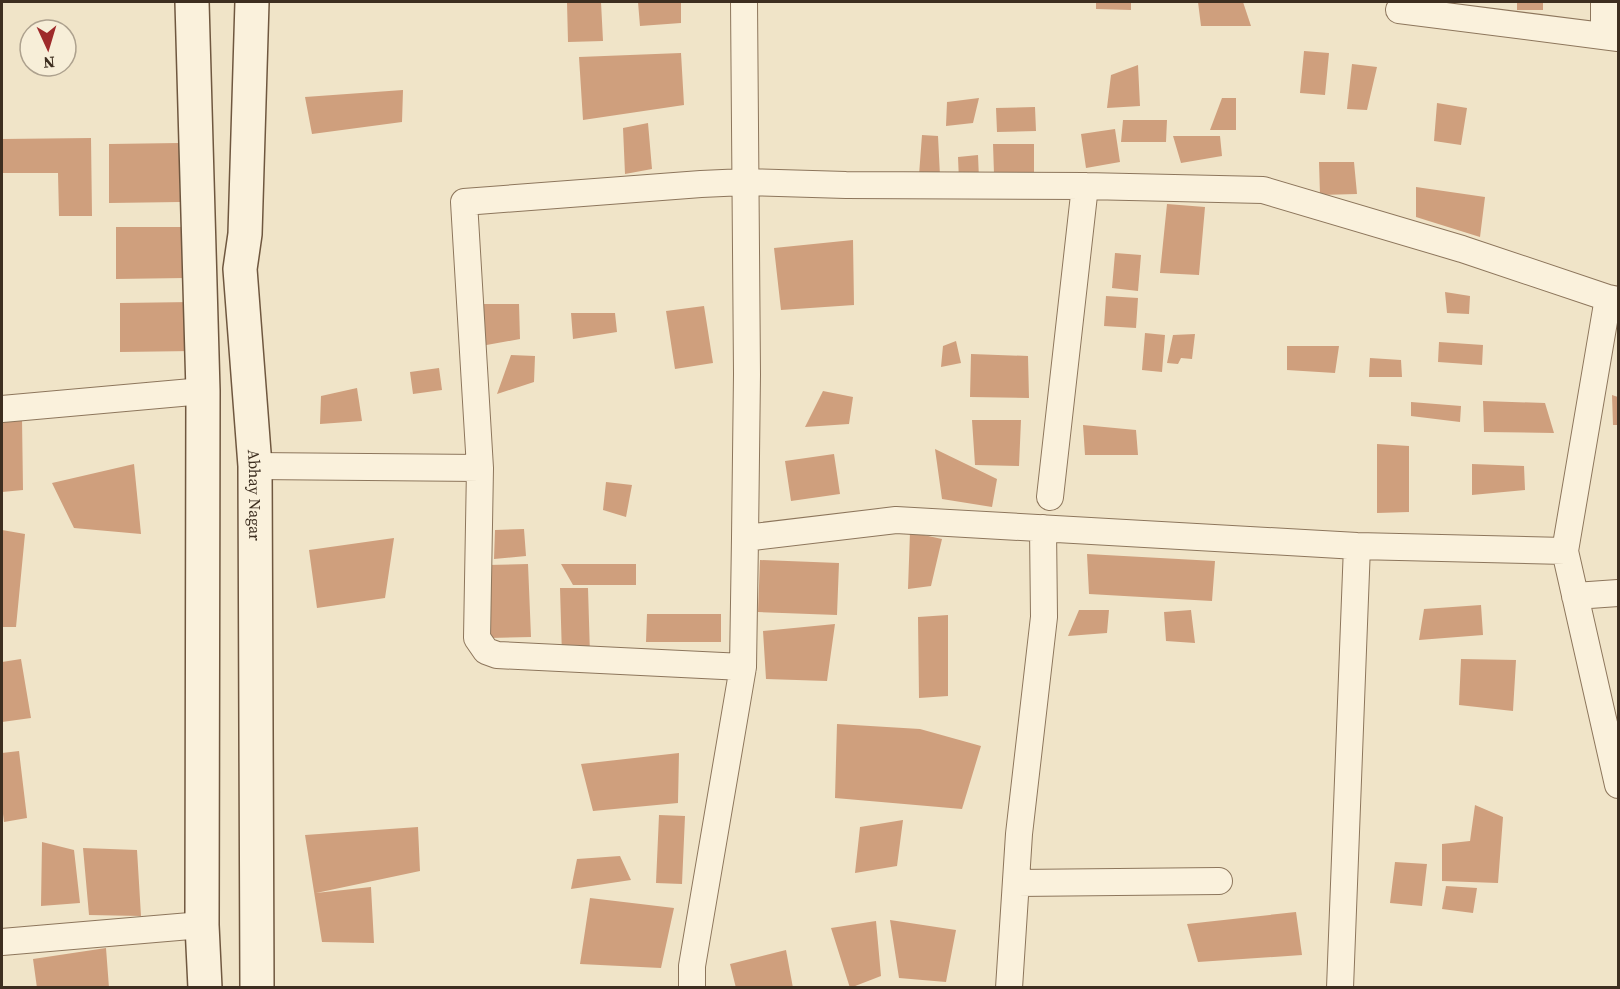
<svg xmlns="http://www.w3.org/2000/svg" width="1620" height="989" font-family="'Source Serif 4',serif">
  <rect width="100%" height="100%" fill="#f0e4c8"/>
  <!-- building -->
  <path fill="#cf9f7d" d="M567,2H601L603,41L568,42Z
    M638,2H681V23L640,26Z
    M1096,2H1131V10L1096,9Z
    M1198,2H1243L1251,26H1201Z
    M1517,2H1543V10H1517Z
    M1304,51L1329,53L1325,95L1300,93Z
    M681,53L684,105L583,120L579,57Z
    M1352,64L1377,67L1367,110L1347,109Z
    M1138,65L1140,106L1107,108L1111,75Z
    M403,90L402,122L312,134L305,97Z
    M979,98L973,123L946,126L947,102Z
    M1222,98H1236V130H1210Z
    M1437,103L1467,108L1461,145L1434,141Z
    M1035,107L1036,131L997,132L996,108Z
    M1123,120H1167L1166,142H1121Z
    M648,123L652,169L625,174L623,128Z
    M1115,129L1120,162L1086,168L1081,134Z
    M922,135L938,136L940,176L919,175Z
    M1173,136H1220L1222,156L1181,163Z
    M91,138L92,216H59L58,173H2V139Z
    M179,143L180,202L109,203V144Z
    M993,144H1034V174H994Z
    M978,155L979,179L959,181L958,157Z
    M1319,162H1354L1357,194L1320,195Z
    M1416,187L1485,197L1480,237L1416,217Z
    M1167,204L1205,207L1199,275L1160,273Z
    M116,227H185V278L116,279Z
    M853,240L854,305L781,310L774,248Z
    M1115,253L1141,255L1138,291L1112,288Z
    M1445,292L1470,296L1469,314L1447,313Z
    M1106,296L1138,298L1136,328L1104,326Z
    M192,302L193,351L120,352V303Z
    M479,304H519L520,339L481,346Z
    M704,306L713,363L675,369L666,311Z
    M571,313H615L617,332L573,339Z
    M1145,333L1165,335L1162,372L1142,370Z
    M1195,334L1192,359L1181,358L1178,364L1167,363L1173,335Z
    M956,341L961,363L941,367L943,346Z
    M1439,342L1483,345L1482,365L1438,362Z
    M1287,346H1339L1335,373L1287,370Z
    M971,354L1028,356L1029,398L970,397Z
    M511,355L535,356L534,382L497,394Z
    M1370,358L1401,360L1402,377H1369Z
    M439,368L442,390L413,394L410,372Z
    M357,388L362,421L320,424L321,396Z
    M823,391L853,397L849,424L805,427Z
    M1612,395L1618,397V425H1613Z
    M1483,401L1545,403L1554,433L1484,432Z
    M1411,402L1461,406L1460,422L1411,416Z
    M22,418L23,490L2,492V419Z
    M972,420H1021L1019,466L975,465Z
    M1083,425L1136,430L1138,455H1085Z
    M1377,444L1409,446V512L1377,513Z
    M935,449L997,479L992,507L942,499Z
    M834,454L840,494L791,501L785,461Z
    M134,464L141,534L74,528L52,483Z
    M1472,464L1524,466L1525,490L1472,495Z
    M606,482L632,485L626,517L603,510Z
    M524,529L526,556L494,559L495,530Z
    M2,530L25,534L16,627H2Z
    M910,532L942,539L931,586L908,589Z
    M394,538L385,598L317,608L309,550Z
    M1087,554L1215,561L1212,601L1089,594Z
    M760,560L839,563L837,615L758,612Z
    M528,564L531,637L490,638L488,565Z
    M561,564H636V585H573Z
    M560,588H588L590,655L562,656Z
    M1481,605L1483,635L1419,640L1424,609Z
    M1079,610H1109L1107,633L1068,636Z
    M1191,610L1195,643L1166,641L1164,612Z
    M647,614H721V642H646Z
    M948,615V696L919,698L918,617Z
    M835,624L827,681L766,679L763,631Z
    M21,659L31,718L2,722V662Z
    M1461,659L1516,660L1513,711L1459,705Z
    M837,724L920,729L981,746L962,809L835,798Z
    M19,751L27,818L4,822L2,806V753Z
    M679,753L678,803L593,811L581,764Z
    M1475,805L1503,817L1498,883L1442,881V844L1470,841Z
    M659,815L685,816L682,884L656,883Z
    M903,820L897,866L855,873L860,827Z
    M418,827L420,871L316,893L371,887L374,943L322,942L305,835Z
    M42,842L74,850L80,903L41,906Z
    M83,848L137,850L141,916L89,915Z
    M620,856L631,880L571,889L577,859Z
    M1395,862L1427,864L1422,906L1390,903Z
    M1446,886L1477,888L1473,913L1442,909Z
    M590,898L674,908L661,968L580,964Z
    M1296,912L1302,955L1198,962L1187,924Z
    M890,920L956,930L946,982L899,978Z
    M876,921L881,976L850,988L831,928Z
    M106,948L109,988H37L33,959Z
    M786,950L793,988H736L730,964Z"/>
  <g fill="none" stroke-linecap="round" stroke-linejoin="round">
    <!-- minor casing -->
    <g stroke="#8d765c" stroke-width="28">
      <path id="minor" d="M744,2L747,374L745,538
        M1399,10L1618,38
        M1604,36V2
        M1608,298L1565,551L1618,785
        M2,409L203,391
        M255,466L480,468
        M1050,497L1085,186
        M1575,596L1618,593
        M743,667L497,655L486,651L477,638L480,468L464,202L701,184L745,182L846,185L1085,186L1263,190L1462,249L1608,298L1618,300
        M1017,883L1219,881
        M2,942L202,925
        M692,988V966L743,667L745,538L896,520L1357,546L1565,551
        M1009,988L1019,834L1044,617L1043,528
        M1340,988L1357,546"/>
    </g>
    <!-- secondary casing -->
    <g stroke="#6f573f" stroke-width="36">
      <g id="secondary">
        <path d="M192,2L203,391L202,925L205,988"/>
        <path id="s1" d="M252,2L245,234L240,269L255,466L257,988"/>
      </g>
    </g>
    <!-- minor -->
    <use href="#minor" stroke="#faf1dc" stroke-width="26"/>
    <!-- secondary -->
    <use href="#secondary" stroke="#faf1dc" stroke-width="33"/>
  </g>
  <g text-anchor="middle" stroke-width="6" stroke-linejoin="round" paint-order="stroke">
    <!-- street labels -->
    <g font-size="16" fill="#3d2e20" stroke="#f7eed8">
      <text dy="6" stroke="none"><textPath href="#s1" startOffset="494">Abhay Nagar</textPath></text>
    </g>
  </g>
  <!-- border -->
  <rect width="1620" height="989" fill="none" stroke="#3d2e20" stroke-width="6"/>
  <!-- north arrow -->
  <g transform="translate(48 48) rotate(176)"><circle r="28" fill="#f7eed8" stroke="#ada18e" stroke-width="1.5"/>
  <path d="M0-4.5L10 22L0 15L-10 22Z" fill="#9e2a2b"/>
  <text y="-9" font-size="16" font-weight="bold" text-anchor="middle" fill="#3d2e20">N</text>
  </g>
</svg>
